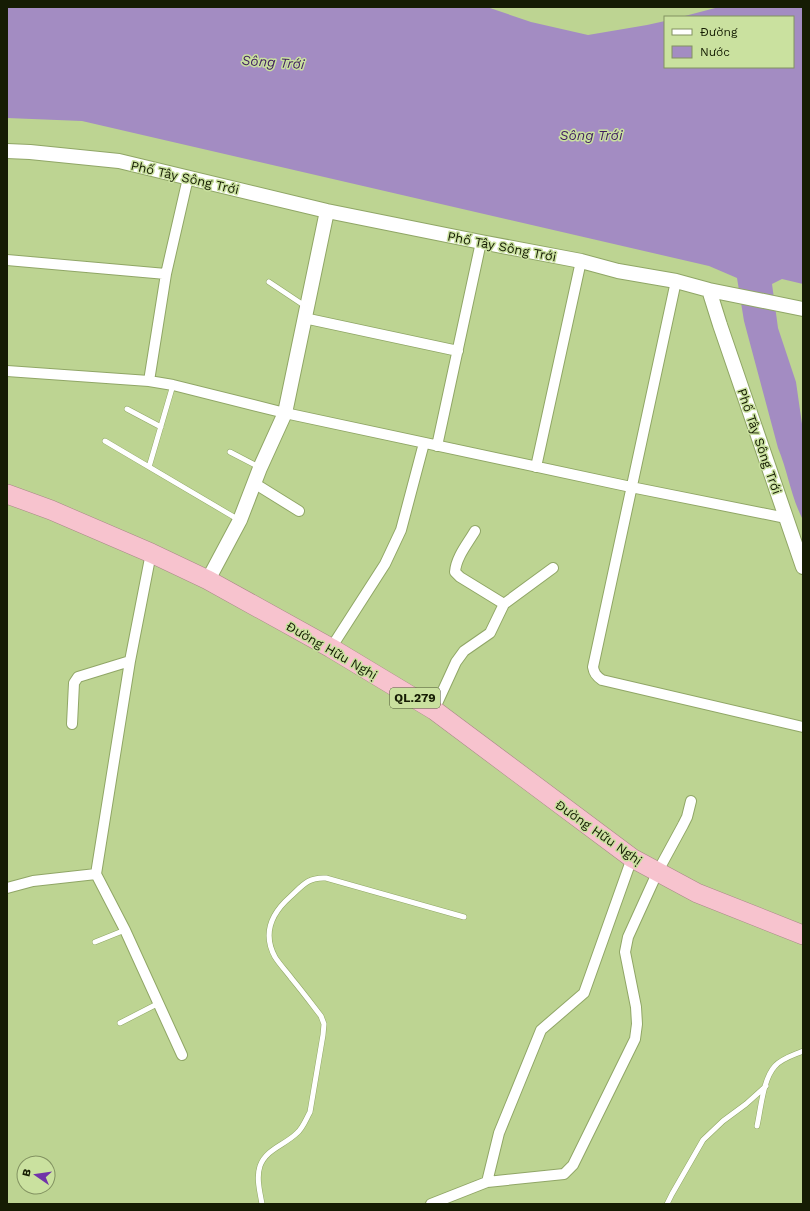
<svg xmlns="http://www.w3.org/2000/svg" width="810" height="1211" font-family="'Work Sans',sans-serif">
  <rect width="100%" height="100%" fill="#bdd492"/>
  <!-- water -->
  <path fill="#a38cc2" d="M7,7H487L531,22L588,35L647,25L665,21V67H793V17H681L719,7H803V284L782,279L772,284L778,328L796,382L803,431V520C791,497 788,472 778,448L744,321L737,278L709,266L82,121L7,118Z"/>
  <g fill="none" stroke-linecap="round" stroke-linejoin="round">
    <!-- lane casing -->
    <g stroke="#90a666" stroke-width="6">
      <path id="lane" d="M269,282L305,306
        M127,409L161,427
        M105,441L239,520
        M230,452L259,467
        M149,467L173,385
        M95,942L125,930
        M120,1023L159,1003
        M757,1126C761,1108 763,1079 775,1066C782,1058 794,1055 803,1051
        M262,1204C260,1192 256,1178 260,1166C266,1149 285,1145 297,1133C303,1128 306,1119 310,1112L323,1035L324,1024L321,1016C311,1003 302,991 292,979C287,972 280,965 275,957C262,933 272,913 290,897C303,885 308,877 326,878L464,917
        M667,1204L672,1194L703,1140L723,1121L746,1104L766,1086"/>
    </g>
    <!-- street casing -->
    <g stroke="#90a666" stroke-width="12">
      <path id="street" d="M7,260L166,274
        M676,281L593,667C594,673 596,676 602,680L803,727
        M304,318L458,351
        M7,371L149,381L173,385L285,413L631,487L786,518
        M149,381L166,274L188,178
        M437,446L481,242
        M536,467L581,261
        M254,483L299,511
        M475,531C468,543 456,557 455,572L460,577L504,604
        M151,553L130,661L96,874L125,930L182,1055
        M331,648L385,564L401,530L424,443
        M434,710L456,662L464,651L490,633L504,604L553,568
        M72,724L74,683L78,677L130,661
        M7,888L33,881L96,874
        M487,1182L564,1174L573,1165L635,1039L637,1024L636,1007L625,952L628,937L658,871L683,825L687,817L691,801
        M431,1204L487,1182L499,1133L541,1030L584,993L632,858"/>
    </g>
    <!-- secondary casing -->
    <g stroke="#90a666" stroke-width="16">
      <path id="secondary" d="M7,151L30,152L119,161L327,211L481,242L581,261L618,271L676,281L709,290L803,309
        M709,290L720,325L803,567
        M208,580L240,520L260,468L285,413L327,211"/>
    </g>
    <!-- highway casing -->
    <g stroke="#a88987" stroke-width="20">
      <path id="highway" d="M7,494L51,510L151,553L208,580L331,648L434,710L632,858L697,893L803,935"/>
    </g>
    <!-- lane -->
    <use href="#lane" stroke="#fff" stroke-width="5"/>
    <!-- street -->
    <use href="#street" stroke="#fff" stroke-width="10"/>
    <!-- secondary -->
    <use href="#secondary" stroke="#fff" stroke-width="14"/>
    <!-- highway -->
    <use href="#highway" stroke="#f7c3ce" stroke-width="19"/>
  </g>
  <g text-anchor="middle" stroke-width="3" stroke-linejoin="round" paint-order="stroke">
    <!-- shield labels -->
    <rect fill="#cae19f" stroke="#4b5732" stroke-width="1" x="390" y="688" width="50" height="20" rx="3"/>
    <g font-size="12" font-weight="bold" fill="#151c03">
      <text x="415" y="702">QL.279</text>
    </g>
    <!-- street labels -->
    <g font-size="13" fill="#151c03" stroke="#cae19f">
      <text transform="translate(185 177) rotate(13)" y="5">Phố Tây Sông Trới</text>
      <text transform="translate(502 246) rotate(11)" y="5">Phố Tây Sông Trới</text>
      <text transform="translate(760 441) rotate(71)" y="5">Phố Tây Sông Trới</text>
      <text transform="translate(332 650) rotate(30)" y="5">Đường Hữu Nghị</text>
      <text transform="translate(599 832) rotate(35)" y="5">Đường Hữu Nghị</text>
    </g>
    <!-- water labels -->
    <g font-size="14" font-style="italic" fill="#401f60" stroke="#cae19f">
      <text transform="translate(273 62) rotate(4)" y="5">Sông Trới</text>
      <text x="591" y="140">Sông Trới</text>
    </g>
  </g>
  <!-- border -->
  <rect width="810" height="1211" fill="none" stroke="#151c03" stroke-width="16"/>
  <!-- legend -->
  <rect x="664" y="16" width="130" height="52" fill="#cae19f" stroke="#829261"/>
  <rect x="672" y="29" width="20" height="6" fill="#ffffff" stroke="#829261"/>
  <text x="700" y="36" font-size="12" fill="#151c03">Đường</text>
  <rect x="672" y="46" width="20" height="12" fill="#a38cc2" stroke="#829261"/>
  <text x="700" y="56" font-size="12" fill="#151c03">Nước</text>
  <!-- north arrow -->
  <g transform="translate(36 1175) rotate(283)"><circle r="19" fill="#cae19f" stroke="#829261"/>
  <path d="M0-3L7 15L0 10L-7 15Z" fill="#7133a9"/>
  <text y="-6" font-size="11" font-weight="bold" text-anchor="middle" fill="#151c03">B</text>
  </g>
</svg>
